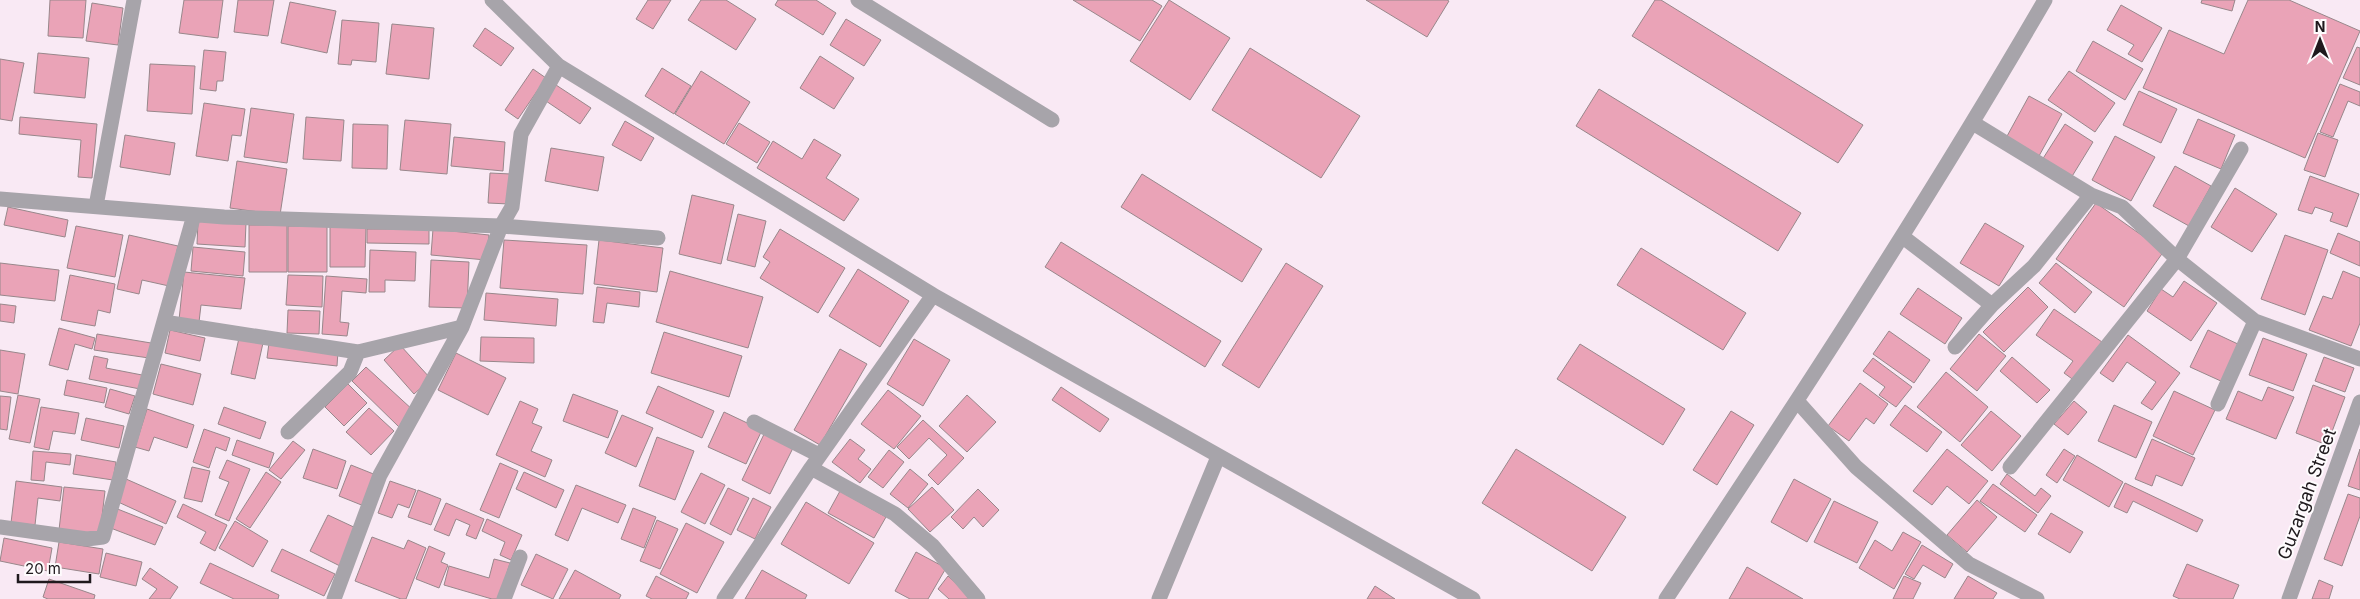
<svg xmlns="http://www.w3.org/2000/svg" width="2360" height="599" font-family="Inter,sans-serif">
  <rect width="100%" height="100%" fill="#f9e9f4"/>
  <!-- building -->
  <path fill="#eaa3b7" stroke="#98878b" d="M50,0H86L83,38L48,36Z
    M184,0H223L218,38L179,33Z
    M238,0H274L268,36L234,32Z
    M648,0H671L653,29L636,19Z
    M701,0H726L756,19L736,50L688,20Z
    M778,0H816L836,13L823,35L775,5Z
    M1073,0H1152L1162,6L1140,41Z
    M1169,0L1230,38L1190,100L1130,61Z
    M1366,0H1447L1449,1L1427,37Z
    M1655,0H1661L1863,125L1838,163L1632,36Z
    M2202,0H2235L2232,11L2201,3Z
    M2248,0H2289L2360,31L2305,158L2143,88L2169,30L2224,54Z
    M290,2L336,11L327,53L281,43Z
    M92,3L123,8L118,45L86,41Z
    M2121,5L2162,28L2142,62L2128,54L2134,45L2107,30Z
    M846,19L881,40L864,66L830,45Z
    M342,20L379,23L376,62L352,60L351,65L338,64Z
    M392,24L434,28L429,79L386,74Z
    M485,28L514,48L501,66L473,46Z
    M2093,41L2143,69L2125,100L2076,71Z
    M2357,47L2360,48V85L2343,78Z
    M1250,48L1360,116L1321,178L1212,110Z
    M204,50L226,52L223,81H217L216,91L200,89Z
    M38,53L89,58L85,98L34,93Z
    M820,56L854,78L834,109L800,88Z
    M0,59L24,63L12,121L0,119Z
    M150,64L195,66L192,114L147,111Z
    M662,68L691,86L674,114L645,96Z
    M533,69L546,78L518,119L505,110Z
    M701,71L750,102L724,144L675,114Z
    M2069,71L2115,103L2095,132L2048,100Z
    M2340,84L2360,92V106L2348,101L2333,137L2320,132Z
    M556,85L591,108L580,124L546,101Z
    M1599,89L1801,213L1778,251L1576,126Z
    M2139,91L2177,109L2161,143L2123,125Z
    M2029,96L2062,114L2039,156L2006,138Z
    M204,103L245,109L241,136L232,135L228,161L196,156Z
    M251,108L294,114L287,163L244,157Z
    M20,117L97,124L92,178L78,177L81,140L19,134Z
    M306,117L344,120L341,161L303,159Z
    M2198,119L2235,135L2221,169L2183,153Z
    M405,120L451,124L447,174L400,170Z
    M625,121L654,138L641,161L612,145Z
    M739,123L770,142L757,163L726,144Z
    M353,124L388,125L387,169L352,168Z
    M2065,124L2093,142L2071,178L2042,160Z
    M2318,133L2338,140L2325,177L2304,170Z
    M125,135L175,143L170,175L120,167Z
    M2115,136L2155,157L2131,201L2092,180Z
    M454,137L505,142L503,171L451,166Z
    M814,139L841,155L826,178L859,199L844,221L757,168L773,141L802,159Z
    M551,148L604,157L598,191L545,181Z
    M237,161L287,169L280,215L230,208Z
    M2175,166L2211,186L2189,226L2153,206Z
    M490,173L511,174L509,204L488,203Z
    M1142,174L1262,249L1242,282L1121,207Z
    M2310,176L2359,194L2347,227L2330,221L2333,213L2315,207L2312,214L2298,210Z
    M2235,188L2277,214L2252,252L2211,227Z
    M692,195L734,205L721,264L679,254Z
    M2096,203L2164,251L2124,307L2056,259Z
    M8,207L68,220L65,237L4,225Z
    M738,214L766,221L755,267L727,260Z
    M198,221L246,223L245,247L197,244Z
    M1985,223L2024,246L1999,286L1960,263Z
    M249,225H287V272H249Z
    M330,225H366L365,267H330Z
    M76,226L123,235L115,277L67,268Z
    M288,226H327V272H288Z
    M367,229H429V244L367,243Z
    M433,229L489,235L486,260L431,255Z
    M780,229L845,268L818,313L760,278L770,262L763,257Z
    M2338,233L2360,242V266L2330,253Z
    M129,235L178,246L169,286L142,280L139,294L117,289Z
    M2285,235L2328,250L2305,315L2261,299Z
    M504,240L587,245L583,294L500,288Z
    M599,240L663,248L657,292L594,284Z
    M1061,242L1221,341L1205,367L1045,267Z
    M193,247L245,252L243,276L191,271Z
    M1641,248L1746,313L1723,350L1617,285Z
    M370,250L416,252L415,281L385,280V292H369Z
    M431,260L469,262L467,308L429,307Z
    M0,263L59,270L55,301L0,295Z
    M1286,263L1323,286L1259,388L1222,365Z
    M2056,263L2092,292L2075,313L2039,283Z
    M858,269L909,301L880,347L829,316Z
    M670,271L763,297L748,348L656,322Z
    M2343,271L2360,278V323L2351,346L2309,330L2323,296L2332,299Z
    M184,272L245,278L241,309L201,305L199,322L179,320Z
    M70,275L115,284L110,313L98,310L95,326L61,320Z
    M288,275L323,276L322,307L286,305Z
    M326,276L367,279L366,293L342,291L340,322L349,323L347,336L322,334Z
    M2184,281L2217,303L2191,341L2147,311L2161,289L2173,297Z
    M597,287L640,292L639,307L607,303L604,323L593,322Z
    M2028,287L2048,307L2004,352L1983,332Z
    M1918,288L1962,318L1945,344L1900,314Z
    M486,293L558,299L556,326L484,320Z
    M0,304L16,306L14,323L0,321Z
    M2054,309L2102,342L2075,381L2064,373L2073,361L2036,335Z
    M288,310L320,311L319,334L287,333Z
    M59,328L95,338L92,349L75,344L68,370L49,365Z
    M170,330L205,338L200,361L165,353Z
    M2208,330L2240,345L2223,382L2190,367Z
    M1889,331L1930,360L1914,383L1873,354Z
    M664,332L742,356L729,397L651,373Z
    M97,334L151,343L149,358L94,350Z
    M1979,334L2006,356L1977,391L1950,369Z
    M2128,335L2180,373L2152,410L2141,403L2156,382L2127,362L2113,382L2100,373Z
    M481,337L534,338V363L480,361Z
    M239,338L263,343L255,379L231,374Z
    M2263,338L2307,354L2293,391L2249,375Z
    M914,339L950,360L923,406L887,384Z
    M269,343L338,351L337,366L267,358Z
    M1580,344L1685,409L1663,445L1557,379Z
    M400,345L431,379L414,394L384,360Z
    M840,349L867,364L820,445L794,430Z
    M0,350L25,354L18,394L0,391Z
    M456,353L506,378L488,415L438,390Z
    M94,356L108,359L106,368L142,375L140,389L89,379Z
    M2012,357L2050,390L2037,403L2000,371Z
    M2324,357L2354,368L2345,392L2315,381Z
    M1873,358L1912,387L1896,407L1879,395L1885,387L1863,371Z
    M161,364L201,374L193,405L153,394Z
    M366,367L414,411L399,427L352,381Z
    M1946,372L1988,407L1960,442L1917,407Z
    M67,380L107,388L104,403L64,395Z
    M1860,383L1888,404L1874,424L1866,418L1849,441L1828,426Z
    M348,384L367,403L344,426L325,407Z
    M2313,385L2345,397L2327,445L2296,433Z
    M658,386L714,411L702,438L646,413Z
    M1061,387L1109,419L1100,432L1052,400Z
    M2268,387L2294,397L2276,439L2226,419L2238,391L2262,401Z
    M110,389L135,396L129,414L105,407Z
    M888,390L921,416L894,449L861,424Z
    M2174,391L2215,410L2193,455L2153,436Z
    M573,394L618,411L608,438L563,421Z
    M18,395L40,399L30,443L9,439Z
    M967,395L996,422L967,452L939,426Z
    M0,396L11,397L7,430L0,429Z
    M520,401L538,409L532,423L542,427L531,451L552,460L545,477L496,455Z
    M2074,401L2087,412L2068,435L2054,424Z
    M1905,405L1942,432L1927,452L1890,425Z
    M2114,405L2152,422L2136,458L2098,441Z
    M41,407L79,413L75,434L53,431L49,450L34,447Z
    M224,407L266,422L260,439L218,424Z
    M369,408L394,431L371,455L346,432Z
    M147,409L194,425L187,448L154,437L149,451L135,447Z
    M1731,411L1754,425L1717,485L1693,470Z
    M1991,411L2021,436L1992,471L1961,445Z
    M724,412L762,430L746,464L708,447Z
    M622,415L653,428L636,467L605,453Z
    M86,418L124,426L119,448L81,440Z
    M923,420L964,458L938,485L928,475L947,455L929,438L909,459L897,447Z
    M204,429L230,438L226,451L216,447L209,468L193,462Z
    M766,430L795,444L770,494L742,480Z
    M657,437L694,451L675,500L639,486Z
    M850,439L865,450L858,459L871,469L860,483L832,462Z
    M2152,439L2195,458L2182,486L2156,475L2152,486L2135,479Z
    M237,440L274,453L269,468L232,455Z
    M293,441L305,450L281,479L269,470Z
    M313,449L346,461L337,489L303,478Z
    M1516,449L1626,517L1592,571L1482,503Z
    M1947,449L1988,481L1969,504L1947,486L1932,505L1913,491Z
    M2064,449L2075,456L2057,483L2046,475Z
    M2360,449V490L2348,486Z
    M889,450L904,462L883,488L868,477Z
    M33,451L71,454L70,465L46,462L44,481L31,480Z
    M76,455L116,462L113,480L73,474Z
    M2077,455L2123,482L2109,507L2063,480Z
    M227,460L250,469L229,521L215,515L229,482L219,478Z
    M500,463L518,471L499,518L480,510Z
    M351,465L376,475L364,506L339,496Z
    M192,467L210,471L202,502L184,498Z
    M910,469L928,484L908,508L890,494Z
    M266,472L281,482L250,528L236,519Z
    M524,472L564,490L556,508L516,489Z
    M701,473L725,485L705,524L681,512Z
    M2007,474L2035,496L2041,488L2051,496L2038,513L2000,484Z
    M126,479L176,501L166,524L116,501Z
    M1794,479L1831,499L1807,542L1771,522Z
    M16,481L62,487L60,501L38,498L35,525L11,523Z
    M390,481L416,490L409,508L398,504L392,518L378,513Z
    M2125,483L2203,520L2197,532L2133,501L2127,513L2114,507Z
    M1993,484L2037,515L2025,532L1980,501Z
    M576,485L626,505L618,523L582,508L568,541L555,535Z
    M64,487L105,491L100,534L59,530Z
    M932,487L954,510L930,532L908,509Z
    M728,488L749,498L731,535L710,524Z
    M978,489L999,510L983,527L974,517L963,529L951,517Z
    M418,490L441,499L431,525L408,517Z
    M840,491L886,517L874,538L828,513Z
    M2348,494L2360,498V516L2342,566L2324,559Z
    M753,498L771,507L755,539L737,530Z
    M1977,500L1997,517L1967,552L1947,535Z
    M1834,501L1878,522L1857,563L1814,542Z
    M806,502L874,543L849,584L781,544Z
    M446,503L484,519L476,539L466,535L470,525L456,519L449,536L434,530Z
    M183,504L227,525L215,551L200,543L206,532L177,517Z
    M115,508L163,527L155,545L108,527Z
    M633,508L656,517L644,548L621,539Z
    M2051,513L2083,532L2070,553L2038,534Z
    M328,515L358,529L340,566L310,551Z
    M487,519L522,535L511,560L500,555L505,542L482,531Z
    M657,520L678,529L660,569L640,561Z
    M235,521L268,541L253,567L219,548Z
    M686,523L724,542L697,593L660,574Z
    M1903,532L1921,542L1894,589L1859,568L1875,540L1892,551Z
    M372,537L404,549L408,540L426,548L406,599H401L355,581Z
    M4,538L52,548L48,571L0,561Z
    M59,542L103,549L99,574L55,567Z
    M1922,545L1953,564L1945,578L1923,565L1914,579L1905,574Z
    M429,546L445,553L441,562L448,565L439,588L416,579Z
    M282,549L335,574L324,596L271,571Z
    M916,552L946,568L928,599H910L895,591Z
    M106,553L142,562L136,586L100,577Z
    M536,554L568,569L553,599L521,585Z
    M494,559L510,563L499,599H492L444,585L449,566L489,578Z
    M210,563L279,595L278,599H234L200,583Z
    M2187,564L2239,585L2233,599H2180L2173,596Z
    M1747,567L1803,599H1729Z
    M150,568L178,587L170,599H149L157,589L142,579Z
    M575,570L621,595L619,599H559Z
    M762,570L807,595L805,599H745Z
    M656,576L689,593L686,599H652L646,596Z
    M948,576L973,599H949L938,589Z
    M1904,576L1921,583L1913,599H1893Z
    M1968,576L1997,593L1993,599H1954Z
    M49,579L95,595L94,599H48L43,597Z
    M2319,580L2333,586L2329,599H2312Z
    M1375,586L1395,599H1367Z"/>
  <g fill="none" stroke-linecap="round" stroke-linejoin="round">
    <!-- minor -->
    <path stroke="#a7a4aa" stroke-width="15" d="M492,0L559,66L933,295L1473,599
      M858,0L1052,120
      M1973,123L2091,195L2122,207L2177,259L2255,321L2360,359
      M0,199L224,217L501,226L658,238
      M96,206L134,0
      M1903,237L1992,305
      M164,322L358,352L462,327
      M1955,347L1992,305L2034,266L2091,195
      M1798,402L1856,467L1969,564L2037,599
      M2218,404L2255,321
      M754,422L819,455
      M288,432L350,372L358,352
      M2010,467L2177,259L2241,149
      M811,468L895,514L933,546L978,599
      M0,527L87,539L103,537L194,215
      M334,599L380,475L462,327L501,226L512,207L521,134L559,66
      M504,599L520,557
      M724,599L811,468L933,295
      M1159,599L1218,457
      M1666,599C1797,402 1926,205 2045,0
      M2289,599L2360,402"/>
  </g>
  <g text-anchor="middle" stroke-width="4" stroke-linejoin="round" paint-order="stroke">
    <!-- street labels -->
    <g font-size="18" fill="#1f191d" stroke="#fefbfd">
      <text transform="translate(2307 494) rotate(-70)" y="6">Guzargah Street</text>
    </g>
  </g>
  <!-- north arrow -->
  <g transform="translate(2320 40)" stroke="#fefbfd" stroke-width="4" paint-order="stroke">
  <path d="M0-4L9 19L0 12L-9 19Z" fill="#1f191d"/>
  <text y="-8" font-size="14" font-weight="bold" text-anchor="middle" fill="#1f191d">N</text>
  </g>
  <!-- scale -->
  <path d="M18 574v8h72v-8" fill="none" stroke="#1f191d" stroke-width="2.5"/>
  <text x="25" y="574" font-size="15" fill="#1f191d" stroke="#fefbfd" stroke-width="4" paint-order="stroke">20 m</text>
</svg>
